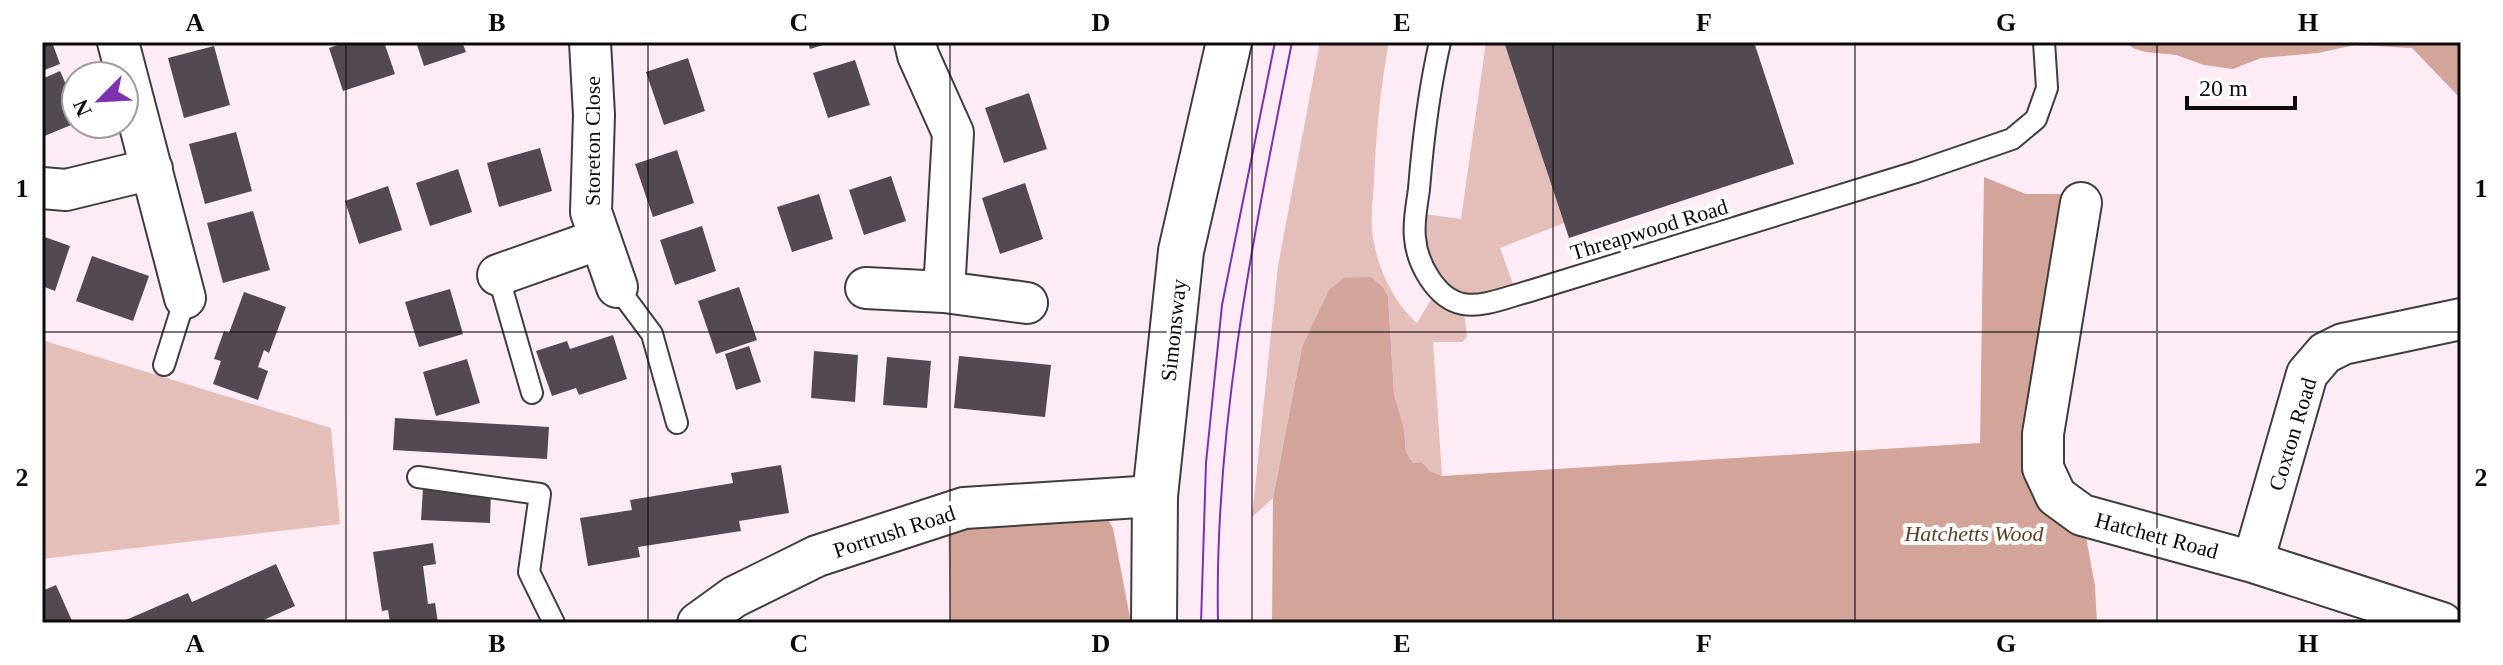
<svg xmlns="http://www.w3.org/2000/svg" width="2503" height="665" font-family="Georgia,serif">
  <rect width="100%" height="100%" fill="#fdecf5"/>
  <!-- green -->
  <path fill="#e4beb9" d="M1320,42H1389C1380,90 1376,134 1374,182C1373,200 1370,220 1373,238C1378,269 1394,303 1417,323L1438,288L1417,213L1461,219L1486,42H1504L1564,223L1500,248L1517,295L1463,304L1467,337L1462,342H1433L1442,476L1430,471L1422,462L1413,463L1406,452L1404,429L1394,394L1388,297L1384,288L1371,277L1302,347L1273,498L1252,517L1278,266Z
    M42,340L331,428L340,524L42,559Z"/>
  <!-- forest -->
  <path fill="#d3a59a" d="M2124,42H2461V99L2412,48L2355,45L2318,53L2261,58L2233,69L2204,65L2176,55L2146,52L2135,49Z
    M1984,177L2026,194H2068L2043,434L2082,515L2095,586L2097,623H1272L1273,498L1302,347L1329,290L1344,278L1371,277L1384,288L1388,297L1394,394L1404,429L1406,452L1413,463L1422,462L1430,471L1442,476L1980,443Z
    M1096,500L1113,528L1131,623H950L948,513Z"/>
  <!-- building -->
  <path fill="#534953" d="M42,42H52L60,64L42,71Z
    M346,42H384L395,74L343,91L329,48Z
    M416,42H462L466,52L424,66Z
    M808,42H829V43L810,49Z
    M1504,42H1754L1794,164L1569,238Z
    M214,46L230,105L184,118L168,58Z
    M688,58L705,111L664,125L646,72Z
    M855,60L870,105L828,118L813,73Z
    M60,71L76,107V123L42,137V79Z
    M1029,93L1047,149L1004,163L985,108Z
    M236,132L252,191L205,204L189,144Z
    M540,148L552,191L499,207L487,163Z
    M677,150L694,203L653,217L635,164Z
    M458,169L472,212L430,226L416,183Z
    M891,176L906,221L864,235L849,190Z
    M1025,183L1043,239L1000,254L982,198Z
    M388,186L402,230L359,244L345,201Z
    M819,194L833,239L792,252L777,207Z
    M253,211L270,270L223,283L207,223Z
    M702,226L716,271L675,285L660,240Z
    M42,236L70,246L55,291L42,286Z
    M92,256L149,276L133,321L76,301Z
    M739,287L757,340L716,354L698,301Z
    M450,289L463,334L419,347L405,302Z
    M244,292L286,307L269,353L264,350L258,367L268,371L258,400L213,384L221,361L214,359L224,331L229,333Z
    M613,335L627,379L579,395L576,388L552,396L536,351L567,341L570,349Z
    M749,346L761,382L736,390L725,354Z
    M814,351L858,355L855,402L811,398Z
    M959,356L1051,365L1045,417L954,408Z
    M887,357L931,361L927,408L883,405Z
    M467,359L480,403L436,416L423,372Z
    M395,418L549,427L547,459L393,450Z
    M781,465L789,513L739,521L741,531L638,547L640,557L588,566L580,518L632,510L630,500L733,483L731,473Z
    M423,488L491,491L490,523L421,520Z
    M433,543L436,564L423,566L428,604L435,603L438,623H390L388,610L382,611L373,552Z
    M276,564L295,606L257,623H119L188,593L192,602Z
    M56,585L73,623H42V591Z"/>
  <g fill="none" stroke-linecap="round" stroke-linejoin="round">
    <!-- service casing -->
    <g stroke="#3e3e3e" stroke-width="24">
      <path id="service" d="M1440,42C1429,90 1423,139 1419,189C1417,205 1413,222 1415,238C1417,263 1436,299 1463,304C1483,308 1510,296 1530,291L1916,172L2012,139L2036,119L2047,88L2044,42
        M498,275L532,393
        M617,287L652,334L677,423
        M164,365L185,298
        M418,477L540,494L529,572L554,623"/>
    </g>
    <!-- minor casing -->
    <g stroke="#3e3e3e" stroke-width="44">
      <path id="minor" d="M118,42L185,298
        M590,42L594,115L591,212L617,287
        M42,188L66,190L152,169
        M2081,203L2043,434V468L2056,496L2082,515L2253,562L2442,623
        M498,275L600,239
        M866,288L944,292L953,133L918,55L915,42
        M944,292L1027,303
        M2253,562L2307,374L2325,353L2343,344L2461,319
        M698,623L734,597L817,556L964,508L1155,496"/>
    </g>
    <!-- tertiary casing -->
    <g stroke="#3e3e3e" stroke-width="48">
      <path id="tertiary" d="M1154,623L1155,496L1181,251L1229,42"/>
    </g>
    <!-- service -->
    <use href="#service" stroke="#fff" stroke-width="20"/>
    <!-- minor -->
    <use href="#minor" stroke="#fff" stroke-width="40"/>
    <!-- tertiary -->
    <use href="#tertiary" stroke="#fff" stroke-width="44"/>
    <!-- tram -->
    <path stroke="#7c31ae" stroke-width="2" d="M1201,623L1206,463L1222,305L1275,42
      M1218,623C1214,426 1254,234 1292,42"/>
  </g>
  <!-- grid -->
  <path fill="none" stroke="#0b0b0b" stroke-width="2" stroke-opacity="0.55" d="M346,42V623M648,42V623M950,42V623M1252,42V623M1553,42V623M1855,42V623M2157,42V623M42,332H2461"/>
  <g text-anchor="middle" stroke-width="8" stroke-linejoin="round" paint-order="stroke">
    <!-- street labels -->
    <g font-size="22" fill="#0b0b0b" stroke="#fff">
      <text transform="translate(592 141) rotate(-90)" y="8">Storeton Close</text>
      <text transform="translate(1649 229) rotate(-17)" y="8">Threapwood Road</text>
      <text transform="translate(1173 330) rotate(-84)" y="8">Simonsway</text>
      <text transform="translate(2292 434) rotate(-73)" y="8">Coxton Road</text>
      <text transform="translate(894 531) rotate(-18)" y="8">Portrush Road</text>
      <text transform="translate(2157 535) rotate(15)" y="8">Hatchett Road</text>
    </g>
    <!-- park labels -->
    <g font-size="22" font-style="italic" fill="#5d3c22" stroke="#fff">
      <text x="1974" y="541">Hatchetts Wood</text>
    </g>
  </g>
  <!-- border -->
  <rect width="2503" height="665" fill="none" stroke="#ffffff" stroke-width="88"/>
  <!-- north arrow -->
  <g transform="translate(100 100) rotate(246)"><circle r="38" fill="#ffffff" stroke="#9d9d9d" stroke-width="2"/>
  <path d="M0-6L14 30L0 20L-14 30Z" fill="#7c31ae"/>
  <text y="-12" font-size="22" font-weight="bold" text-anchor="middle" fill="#0b0b0b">N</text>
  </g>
  <!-- scale -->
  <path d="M2187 96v12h108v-12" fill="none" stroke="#0b0b0b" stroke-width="4"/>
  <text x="2199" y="96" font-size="24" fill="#0b0b0b" stroke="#ffffff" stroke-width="6" paint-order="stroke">20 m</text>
  <rect x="44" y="44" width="2415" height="577" fill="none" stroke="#0b0b0b" stroke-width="3"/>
  <g font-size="26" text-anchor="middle" font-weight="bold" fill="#0b0b0b">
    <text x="195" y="31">A</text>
    <text x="497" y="31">B</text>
    <text x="799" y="31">C</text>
    <text x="1101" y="31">D</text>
    <text x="1402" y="31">E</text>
    <text x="1704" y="31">F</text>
    <text x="2006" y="31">G</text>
    <text x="2308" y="31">H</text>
    <text x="22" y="197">1</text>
    <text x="2481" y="197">1</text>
    <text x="22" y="486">2</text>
    <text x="2481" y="486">2</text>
    <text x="195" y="652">A</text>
    <text x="497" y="652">B</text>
    <text x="799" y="652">C</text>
    <text x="1101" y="652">D</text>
    <text x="1402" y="652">E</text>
    <text x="1704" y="652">F</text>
    <text x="2006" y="652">G</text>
    <text x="2308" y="652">H</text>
  </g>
</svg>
